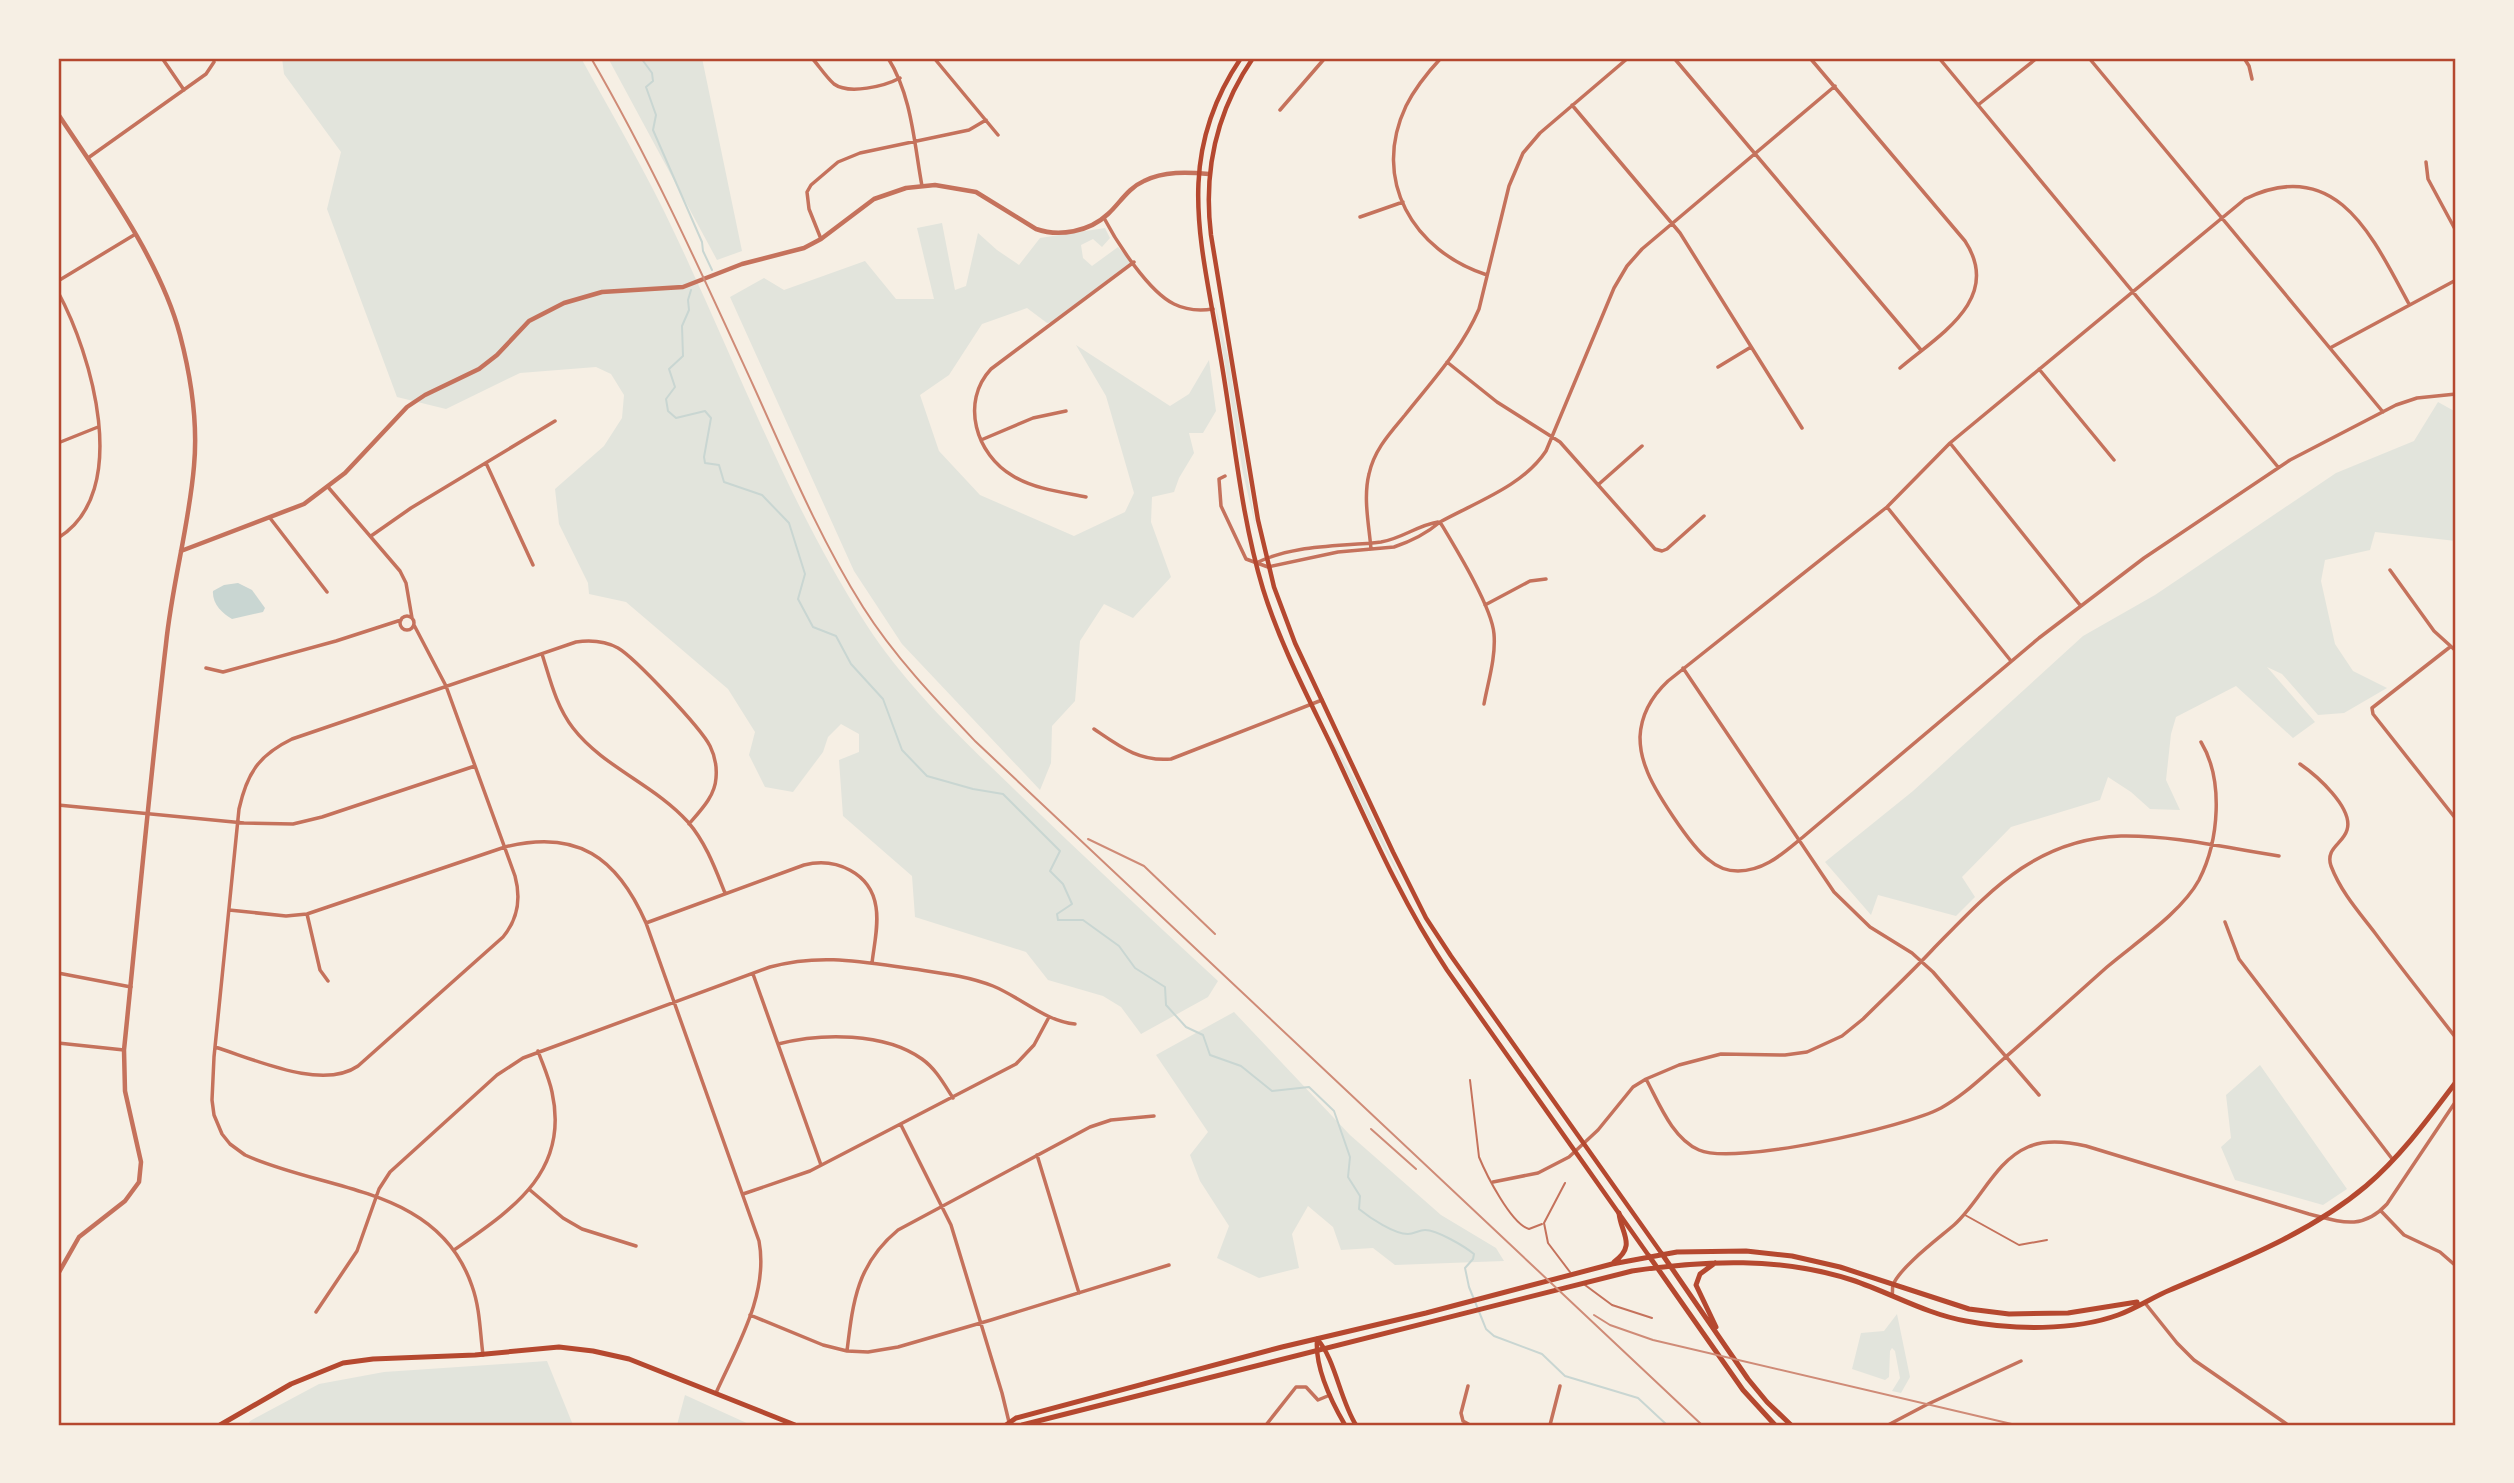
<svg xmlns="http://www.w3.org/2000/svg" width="2514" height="1483" font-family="Inter,sans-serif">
  <rect width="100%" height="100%" fill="#f6efe4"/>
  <!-- green -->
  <path fill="#e2e4dc" d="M282,58H581C613,116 647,174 675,234C737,364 787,502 866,624C906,686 961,738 1014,789C1081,854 1149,917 1218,981L1208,997L1141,1034L1121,1007L1103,996L1048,980L1026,952L915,917L912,876L843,816L839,760L859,752V734L841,724L828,737L823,752L793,792L765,787L749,755L755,732L728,689L626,602L589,594L588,583L559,524L555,489L604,446L622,418L624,395L611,374L596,367L520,373L446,409L397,397L327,209L341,152L284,74Z
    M608,58H702L742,251L717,260Z
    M942,223L955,290L966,286L978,233L997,250L1019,265L1040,238L1105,228L1110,238L1102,247L1093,239L1081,245L1083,258L1092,266L1118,247L1131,262L1052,322L1047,323L1027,308L982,324L949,375L920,395L939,451L980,495L1074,536L1125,512L1134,493L1106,396L1076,345L1170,406L1189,394L1209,360L1216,411L1203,433H1189L1194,453L1179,478L1174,492L1152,497L1151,522L1171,577L1133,618L1104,604L1080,641L1075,701L1052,726L1051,763L1040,790L902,644L854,571L730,297L764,278L784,290L865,261L896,299H934L917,228Z
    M1214,299L1228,356L1256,529L1243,473Z
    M2438,402L2456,412V541L2375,532L2370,550L2325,560L2321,581L2335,644L2353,671L2387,688L2344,713L2318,715L2282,674L2267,667L2315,722L2293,738L2236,686L2176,717L2171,734L2166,780L2180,810L2150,809L2131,792L2108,777L2100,800L2011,827L1962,877L1975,897L1956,916L1878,895L1871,915L1825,862L1913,791L2083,636L2155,595L2336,473L2414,441Z
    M1329,734L1355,780L1406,889L1373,828Z
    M1234,1012L1350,1135L1441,1215L1496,1248L1504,1261L1395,1265L1373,1248L1341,1250L1333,1227L1308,1206L1292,1234L1299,1268L1259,1278L1217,1258L1229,1226L1200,1181L1190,1155L1208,1132L1156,1055Z
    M2260,1065L2347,1189L2323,1205L2235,1180L2221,1147L2231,1138L2226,1095Z
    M1897,1314L1910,1377L1901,1393L1892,1391L1900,1378L1895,1351L1892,1348L1890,1351L1889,1377L1885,1380L1852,1369L1861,1333L1884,1331Z
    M547,1361L573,1425H248L250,1421L319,1384L384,1372Z
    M685,1395L751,1425H677Z"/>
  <!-- water -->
  <path fill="#c9d6d2" d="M238,583L252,590L265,608L263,612L232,619C222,613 212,604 213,591L224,585Z"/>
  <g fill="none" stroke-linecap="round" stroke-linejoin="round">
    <!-- stream -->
    <path stroke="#c9d6d2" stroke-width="2" d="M641,58L652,73L653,81L646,87L656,115L653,130L702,242L703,251L712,270
      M691,290L688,300L689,310L682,326L683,356L669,369L675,387L666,399L668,411L676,418L705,411L711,418L704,457L705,463L719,465L724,482L762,495L789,523L805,574L798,599L813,627L836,636L851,664L883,699L902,750L927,776L973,789L1003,794L1060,851L1050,871L1063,884L1072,904L1057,914L1058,920H1083L1119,946L1135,968L1165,987L1166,1005L1186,1027L1203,1035L1210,1055L1241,1066L1272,1091L1309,1087L1334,1111L1350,1157L1348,1177L1360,1196L1359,1209C1370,1218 1394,1234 1408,1234C1414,1234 1419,1230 1425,1230C1437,1230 1464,1246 1474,1254L1473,1259L1465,1268L1469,1287L1482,1319L1486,1329L1494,1336L1542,1354L1565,1376L1638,1398L1667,1425"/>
    <!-- service -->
    <path stroke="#c5725c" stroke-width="2" d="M1470,1080L1479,1157C1486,1174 1511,1224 1529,1229L1542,1224
      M1565,1183L1544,1223L1548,1243L1570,1272
      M1965,1215L2019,1245L2047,1240
      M1585,1285L1612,1305L1652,1318"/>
    <!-- minor -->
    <path stroke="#c5725c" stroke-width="3.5" d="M162,58L184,90
      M812,58C819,66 826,77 834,84C849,95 885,86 900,78
      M888,58C912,96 914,143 922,186
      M934,58L998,135
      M1441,58C1428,72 1415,88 1406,106C1371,180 1413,251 1487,275
      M1674,58L1921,350
      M1810,58L1965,241C2003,299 1939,335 1900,368
      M1939,58L2278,467
      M2089,58L2383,412
      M2244,58L2249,66L2252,79
      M1572,105L1680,233L1802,428
      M1978,105L2037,58
      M1280,110L1325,58
      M88,158L206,74L214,62
      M2426,162L2428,179L2456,231
      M1360,217L1403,202
      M1104,218C1117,243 1149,292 1174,304C1186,310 1200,311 1213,309
      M821,239L809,209L807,192L811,185L838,162L860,153L969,130L986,120
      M58,281L134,235
      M58,292C91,353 133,492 58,538
      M2409,304C2373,238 2337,154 2245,199L1950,443L1887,507L1668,681C1652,696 1641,714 1640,737C1640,747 1642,758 1646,768C1653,789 1691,847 1709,860C1717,867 1727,871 1738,871C1765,871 1783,853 1803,837L2039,638L2144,558L2290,460L2396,405L2417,398L2456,394
      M2330,348L2456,280
      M1447,362L1497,402L1560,442L1655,549L1662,551L1667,549L1704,516
      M1718,367L1751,347
      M2039,369L2114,460
      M981,440L1033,418L1066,411
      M58,443L98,427
      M1950,443L2080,605
      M486,463L533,565
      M1225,476L1219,479L1221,506L1246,559L1268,567L1338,552L1394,547C1412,541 1426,534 1440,522C1476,502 1523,486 1546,451L1614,288L1627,266L1642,249L1835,86
      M1599,484L1642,446
      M328,487L400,571L406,583L412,618
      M1086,497C1061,492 1035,489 1013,476C976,455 960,402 991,369L1134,262
      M1887,507L2011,661
      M270,518L327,592
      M1440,522C1455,547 1492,607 1494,634C1496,657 1488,682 1484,704
      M371,536L411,508L555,421
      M1371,549C1369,525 1363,498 1369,474C1374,450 1390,433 1405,415C1432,381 1462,349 1479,309L1509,186L1523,153L1540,133L1628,58
      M1256,563C1295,544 1339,547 1381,542C1401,539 1418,525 1438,522
      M2390,570L2434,631L2456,651
      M1485,605L1530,581L1546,579
      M400 623a7 7 0 1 1 14 0a7 7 0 1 1-14 0Z
      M2450,647L2372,708L2373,714L2456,819
      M542,654C550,679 556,706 573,728C603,767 655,785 688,822C706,843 715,868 725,893
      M206,668L223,672L336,641L401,620
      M1683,668L1834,892L1870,927L1912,953L1933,972L2039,1095
      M1094,729C1119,746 1139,762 1171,759L1322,700
      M2300,764C2316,775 2354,808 2347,830C2343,844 2325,848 2331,866C2341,892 2358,911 2375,933C2401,968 2429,1003 2456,1038
      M58,805L244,823L293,824L322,817L475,766
      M229,910L286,916L307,914L505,847C577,829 617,857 646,923L759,1241C769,1294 737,1346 716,1393
      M307,914L320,970L328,981
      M2225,922L2239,959L2393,1160
      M646,923L804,865C836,857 871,873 876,907C879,925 874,945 872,963
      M58,973L131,987
      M753,974L821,1165
      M58,1043L124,1050
      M778,1044C821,1033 884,1032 922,1059C936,1069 944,1084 953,1098
      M215,1047C254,1059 322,1091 358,1066L503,937C518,919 521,898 515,876L446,686L414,625
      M1646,1079C1659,1103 1672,1138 1699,1150C1734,1166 1906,1127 1941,1108C1963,1096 1981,1078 2000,1062C2036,1031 2071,999 2107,967C2135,943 2181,913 2199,880C2219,841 2224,780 2201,742
      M901,1125L951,1225L1002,1393L1009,1422
      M1037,1155L1079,1293
      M1493,1182L1538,1173L1569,1157L1598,1130L1633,1087L1646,1079L1679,1065L1721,1054L1785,1055L1807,1052L1842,1036L1863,1019C1887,995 1912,972 1935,947C1990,891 2036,839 2121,836C2173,835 2227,848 2279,856
      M530,1190L563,1218L582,1229L636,1246
      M743,1194L810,1171L1016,1064L1034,1045L1049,1017
      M2381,1211L2404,1235L2440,1252L2456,1266
      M454,1250C511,1210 570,1173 552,1092C549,1078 543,1065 538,1051
      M1892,1296C1893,1292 1892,1288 1893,1285C1900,1267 1939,1238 1954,1225C1980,1202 1995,1161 2028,1147C2046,1139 2068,1142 2086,1146L2309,1214C2341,1222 2362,1231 2387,1204L2456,1101
      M2145,1303L2177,1343L2194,1360L2288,1425
      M316,1312L357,1251L379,1189L390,1172L497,1075L523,1058L770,967C821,953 863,962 914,969C941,973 968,976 993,986C1020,997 1047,1022 1075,1024
      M750,1315L823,1345L847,1351L868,1352L898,1347L991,1320L1169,1265
      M847,1351C853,1301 857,1264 898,1230L1090,1127L1111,1120L1154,1116
      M483,1355C480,1332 480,1308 472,1286C438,1186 327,1192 245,1155L230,1144L222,1134L214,1115L212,1100L214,1057L239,809C247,773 259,755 292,739L576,642C590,640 605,641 618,648C635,658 701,728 710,746C715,756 717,767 716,778C715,796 701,810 689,824
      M1468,1386L1461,1413L1463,1421L1470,1425
      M1266,1425L1296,1387H1306L1318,1400L1330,1395
      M1550,1425L1560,1386
      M1888,1425L1926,1405L2021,1361"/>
    <!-- tertiary -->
    <path stroke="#c5725c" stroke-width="4.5" d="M58,114C101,179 160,259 180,335C191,377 198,423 194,466C189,526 172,584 166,644C150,779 138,914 124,1050L125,1091L141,1162L139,1182L125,1201L79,1237L58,1274
      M181,551L304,504L345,473L407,407L425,395L479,369L497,355L529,321L564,303L602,292L683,287L742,264L804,248L821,239L874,199L906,188L935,185L976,192L1036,229C1059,237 1089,232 1108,214C1120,203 1128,188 1144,181C1164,171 1187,172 1209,174"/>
    <!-- secondary -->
    <path stroke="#b5482f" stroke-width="4.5" d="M1241,58C1173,158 1202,244 1220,354C1234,432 1240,513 1263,589C1280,644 1308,697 1333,749C1368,824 1401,901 1447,970L1649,1256
      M1253,58C1216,112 1203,170 1211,235L1258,520L1274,587L1295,643L1393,852L1426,918L1451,956L1662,1254
      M1317,1339C1335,1358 1340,1400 1356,1425
      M1317,1340C1315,1369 1331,1401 1345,1425"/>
    <!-- primary -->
    <path stroke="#b5482f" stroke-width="5" d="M1662,1254L1748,1379L1767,1402L1791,1425
      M1649,1256L1743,1390L1775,1425
      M1614,1262C1637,1245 1621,1234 1619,1213
      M1715,1263L1700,1274L1696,1285L1716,1327
      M220,1425L291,1384L343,1363L373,1359L475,1355L559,1347L593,1351L629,1359L795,1425
      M1006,1425L1016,1418L1282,1347L1426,1313L1612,1264L1677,1252L1746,1251L1792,1256L1840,1267L1969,1309L2009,1314L2068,1313L2137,1302
      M1022,1425L1632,1271C1706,1260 1781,1257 1852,1280C1891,1293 1926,1314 1966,1321C2012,1330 2074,1331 2118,1315C2135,1309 2153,1297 2170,1290C2238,1261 2309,1234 2366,1186C2401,1156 2428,1119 2456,1082"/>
    <!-- rail -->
    <path stroke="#cf8b77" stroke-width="2" d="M591,58C652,163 702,274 753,385C787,460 819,537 863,607C894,656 935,699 975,741L1702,1425
      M1088,839L1144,866L1215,934
      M1371,1129L1416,1169
      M1594,1315L1610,1325L1653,1340L2016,1425"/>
  </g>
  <!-- border -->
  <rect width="2514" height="1483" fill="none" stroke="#f6efe4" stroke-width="119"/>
  <rect x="60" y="60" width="2394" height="1364" fill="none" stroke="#b5482f" stroke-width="2.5"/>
</svg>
